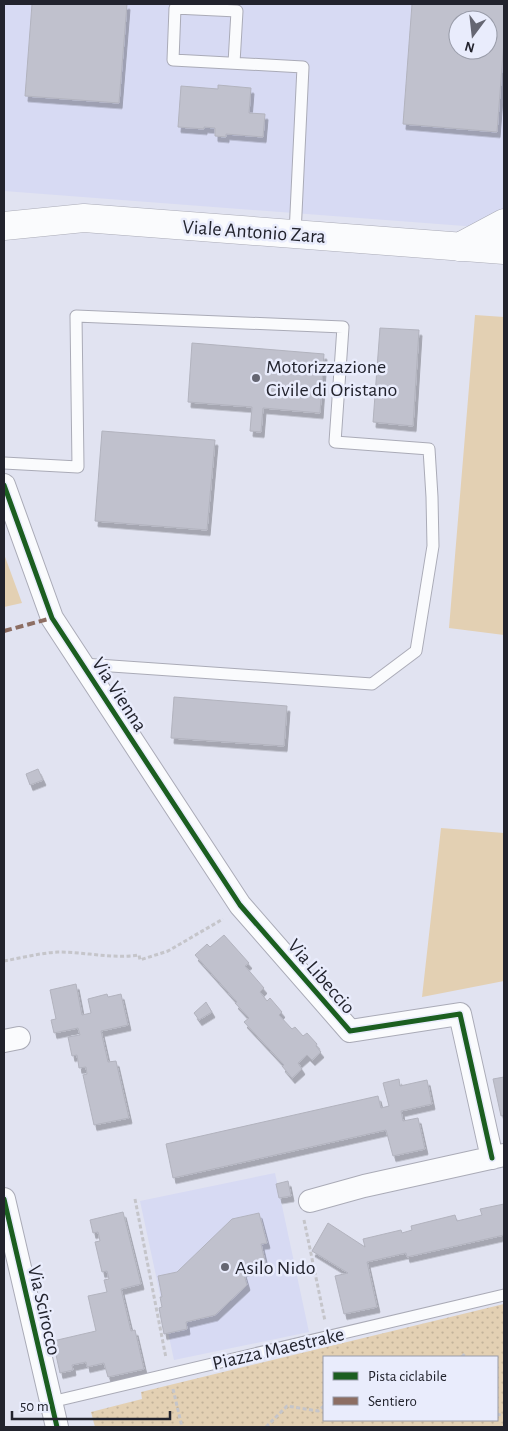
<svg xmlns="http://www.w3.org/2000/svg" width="508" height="1431" font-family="'Alegreya Sans',sans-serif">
  <defs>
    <pattern id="park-dots" width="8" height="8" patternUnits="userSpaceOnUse" patternTransform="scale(1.25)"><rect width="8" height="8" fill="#e3d0b3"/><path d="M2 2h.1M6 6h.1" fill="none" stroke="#c2b29a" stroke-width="1.8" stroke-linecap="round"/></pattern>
    <filter id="shadow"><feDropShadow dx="3" dy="5.5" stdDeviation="0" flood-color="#0004"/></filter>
  </defs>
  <rect width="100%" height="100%" fill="#e1e3f1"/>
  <!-- built -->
  <path fill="#d7daf3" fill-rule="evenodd" d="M4,4H504V229L4,191ZM458,20H488V50H458Z
    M275,1173L309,1332L174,1360L140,1201Z"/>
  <!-- grass -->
  <path fill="#e3d0b3" d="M475,315L504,317V635L449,628Z
    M4,554L22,603L4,607Z
    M441,828L504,833V981L422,997Z"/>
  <!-- park -->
  <path fill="url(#park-dots)" fill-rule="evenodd" d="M504,1304V1427H95L91,1412L142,1399L141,1392ZM324,1357H497V1420H324Z"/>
  <!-- building -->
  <path fill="#c0c1cd" stroke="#b2b3be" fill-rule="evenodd" filter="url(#shadow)" d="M32,4H127L119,103L25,96Z
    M412,4H504V41L497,132L403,124ZM458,20H488V50H458Z
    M218,85L251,88L249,113L265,114L263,137L226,134V137L215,136V128L204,127V129L178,127L181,86L218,89Z
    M380,328L419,330L413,426L373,422Z
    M192,343L324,354L320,413L263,408L261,432L250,431L252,407L188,402Z
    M102,431L215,440L207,530L95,521Z
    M174,697L287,706L284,746L171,738Z
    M38,769L43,780L30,785L26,774Z
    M224,935L249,963L245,966L264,988L260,992L267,1001L270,998L282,1012L279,1015L292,1029L295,1027L303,1036L307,1033L317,1044L316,1046L321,1052L312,1060L307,1055L298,1063L302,1069L292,1078L282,1066L284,1065L244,1022L249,1018L235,1003L237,1002L195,955L207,944L210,947Z
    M76,984L82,1015L91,1013L88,999L107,994L108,997L121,994L128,1025L101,1031L108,1062L116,1061L129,1118L94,1125L83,1075L87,1074L86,1067L79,1068L77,1055L72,1056L68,1037L80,1035L78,1028L54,1033L51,1020L56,1019L50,990Z
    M206,1002L212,1012L199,1020L194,1013Z
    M504,1077V1115L501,1116L493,1079Z
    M399,1079L400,1086L427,1080L432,1104L401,1111L403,1121L418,1118L425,1149L393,1156L386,1130L173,1178L166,1144L378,1096L381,1108L389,1106L383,1083Z
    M288,1181L291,1196L279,1198L276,1184Z
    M504,1204V1235L407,1257L406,1253L367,1262L377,1307L344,1314L335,1276L348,1273L312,1251L328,1223L365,1247L363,1239L401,1230L402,1233L412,1230L411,1226L455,1215L457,1221L482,1215L480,1209Z
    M123,1212L141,1284L121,1289L131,1331L135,1330L144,1369L108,1377L104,1363L87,1367L86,1362L72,1365L73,1370L60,1373L53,1341L96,1331L88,1296L107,1292L104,1280L109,1279L107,1271L102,1272L95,1242L100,1241L98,1232L93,1233L90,1220Z
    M259,1213L267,1243L261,1244L266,1266L243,1271L247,1285L215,1315L186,1322L187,1329L164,1334L159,1308L162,1307L160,1297H162L158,1276L177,1272L232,1219Z"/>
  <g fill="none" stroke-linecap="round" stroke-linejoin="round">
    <!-- service casing -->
    <g stroke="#aaabb7" stroke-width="13">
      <path id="service" d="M234,63L237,11L175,8L173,60L303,67L295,234
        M4,463L78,467L76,316L343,327L335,442L429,449L432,497L433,546L416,651L372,684L83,664
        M51,1402L504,1295"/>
    </g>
    <!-- minor casing -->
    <g stroke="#aaabb7" stroke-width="24">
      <path id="minor" d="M4,485L52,618L240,905L350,1031L460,1014L492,1158
        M4,1041L19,1038
        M4,1199L57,1427
        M310,1201L364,1186L504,1155"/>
    </g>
    <!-- secondary casing -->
    <g stroke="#aaabb7" stroke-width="29">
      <path id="secondary" d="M4,226L84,218L504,250
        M459,247L504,223"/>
    </g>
    <!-- path -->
    <path stroke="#c5c5ca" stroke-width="3" stroke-dasharray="4 2.5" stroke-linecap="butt" d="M4,961C21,958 40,953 58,952C85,952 112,959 139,955L140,960L168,951L223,919
      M135,1199L166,1358
      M304,1220L325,1321
      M462,1357L465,1353
      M173,1389L182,1427
      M497,1414L504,1416
      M266,1427L287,1406L318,1411L324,1406"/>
    <!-- service -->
    <use href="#service" stroke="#fafbfd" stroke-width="11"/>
    <!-- minor -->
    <use href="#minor" stroke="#fafbfd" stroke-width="22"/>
    <!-- secondary -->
    <use href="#secondary" stroke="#fafbfd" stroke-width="28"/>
    <!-- quiet -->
    <path stroke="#8d6e63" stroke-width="4" stroke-dasharray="8 4" stroke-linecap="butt" d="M4,631L52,618"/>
    <!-- cycleway casing -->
    <g stroke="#e9ecfc" stroke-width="8">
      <path id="cycleway" d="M4,485L52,618L240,905L350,1031L460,1014L492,1158
        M4,1199L57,1427"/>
    </g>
    <!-- cycleway -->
    <use href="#cycleway" stroke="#1b5e20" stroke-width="5"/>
  </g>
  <!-- markers -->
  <g fill="#656672" stroke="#e9ecfc" stroke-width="2">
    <circle cx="256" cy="378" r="5"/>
    <circle cx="225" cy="1267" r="5"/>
  </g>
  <g text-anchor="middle" stroke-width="5" stroke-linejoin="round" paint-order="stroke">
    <!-- street labels -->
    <g font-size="20" fill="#22232d" stroke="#e9ecfc">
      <text transform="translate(254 231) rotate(4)" y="7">Viale Antonio Zara</text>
      <text transform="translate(120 694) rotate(57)" y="7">Via Vienna</text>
      <text transform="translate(322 976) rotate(49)" y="7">Via Libeccio</text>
      <text transform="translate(45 1310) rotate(77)" y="7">Via Scirocco</text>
      <text transform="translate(278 1348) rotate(-13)" y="7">Piazza Maestrake</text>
    </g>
    <!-- poi labels -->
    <g font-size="20" fill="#22232d" stroke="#e9ecfc" text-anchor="start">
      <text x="266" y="373">Motorizzazione<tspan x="266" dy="23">Civile di Oristano</tspan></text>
      <text x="235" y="1274">Asilo Nido</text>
    </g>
  </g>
  <!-- border -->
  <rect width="508" height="1431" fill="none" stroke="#22232d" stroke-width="10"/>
  <!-- legend -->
  <rect x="323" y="1356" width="175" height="65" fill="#e9ecfc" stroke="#999ca9"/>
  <rect x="333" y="1372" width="25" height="8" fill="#1b5e20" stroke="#999ca9"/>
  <text x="368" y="1381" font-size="15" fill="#22232d">Pista ciclabile</text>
  <rect x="333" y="1397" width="25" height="8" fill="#8d6e63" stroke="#999ca9"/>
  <text x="368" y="1406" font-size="15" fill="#22232d">Sentiero</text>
  <!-- north arrow -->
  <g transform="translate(473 35) rotate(195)"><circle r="24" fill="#e9ecfc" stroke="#999ca9"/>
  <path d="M0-4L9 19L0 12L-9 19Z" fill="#656672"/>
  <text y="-8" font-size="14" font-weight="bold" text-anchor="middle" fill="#22232d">N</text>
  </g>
  <!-- scale -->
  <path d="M12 1411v8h158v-8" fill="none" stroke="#22232d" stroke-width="2.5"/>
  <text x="20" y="1411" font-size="15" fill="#22232d" stroke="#e9ecfc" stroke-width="4" paint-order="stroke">50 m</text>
</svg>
